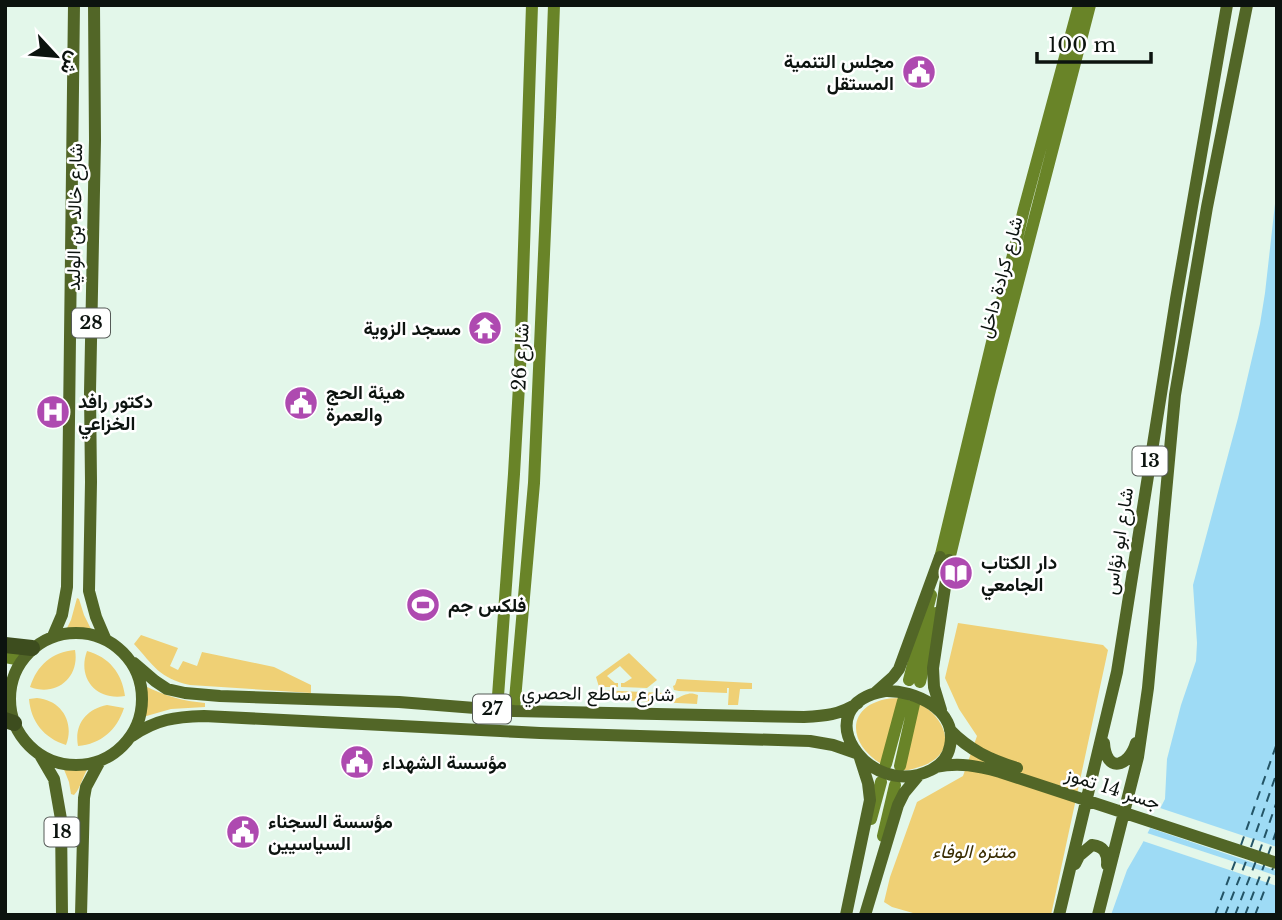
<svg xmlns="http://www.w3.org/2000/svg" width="1282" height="920" font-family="'Libre Baskerville',Vazirmatn,serif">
  <rect width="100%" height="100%" fill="#e3f7ea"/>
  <!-- green -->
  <path fill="#efd075" d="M77,598L79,599L84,615L91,629L74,628L66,630L71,620Z
    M958,623L1103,645L1108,650L1051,915H920L892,907L884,902L890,877L917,802L963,776L977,736L959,709L945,678Z
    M141,635L178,648L170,666L178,670L183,661L197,666L202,652L274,667L311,685V693L190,685C159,678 154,666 134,644Z
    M75,650C80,678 56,697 30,687C37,665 52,652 75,650Z
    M87,651C109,657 122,673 125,696C96,701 77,678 87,651Z
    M629,653L657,680L647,688L621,687V683H624L632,678L620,666L607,676L615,683H618V687H599L596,677Z
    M677,679L752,683V689H740L738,705H728L729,688H727V693L679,691L674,690L673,686L675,685Z
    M145,686C165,696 183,701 205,703V707L171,709L143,717L147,699Z
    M598,690L666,693C679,704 676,696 688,694C691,693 695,694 698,695L697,704L597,699Z
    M37,698C61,700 75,722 66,745C44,738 31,722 29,699Z
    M900,698L883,765C841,740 849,698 900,698Z
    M917,702C948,718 960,755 919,767C912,769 908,771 902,770Z
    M107,705L124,708C117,730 101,744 78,746C74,725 86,709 107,705Z
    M63,767L79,769L88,768C83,776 80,789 74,795L71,794L69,782Z"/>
  <!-- water -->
  <path fill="#9edbf5" d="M1277,186V915H1111L1127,870L1142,844L1165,799L1167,759L1181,705L1196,661L1197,643L1193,585L1238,418L1260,324L1265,293Z"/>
  <!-- pier -->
  <path fill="#e3f7ea" d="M1157,807L1277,847V871L1147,827Z
    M1144,832L1277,876V886L1140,840Z"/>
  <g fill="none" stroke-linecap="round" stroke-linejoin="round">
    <!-- ferry -->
    <path stroke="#235466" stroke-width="2" stroke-dasharray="9 7" stroke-linecap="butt" d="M1241,845L1277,743
      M1251,847L1277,772
      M1259,853L1277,801
      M1268,855L1277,829
      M1215,915L1237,857
      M1225,915L1247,859
      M1235,915L1256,861
      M1245,915L1265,863
      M1255,915L1273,868"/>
    <!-- secondary -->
    <path stroke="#698428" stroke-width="12" d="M938,567L1024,209L1079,5
      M947,568L990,390L1090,5
      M5,657L22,660
      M909,680L931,595
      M920,682L936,613
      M497,710L514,474L520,368L532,5
      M514,711L534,483L550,117L554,5
      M886,764L903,701
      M900,766L914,704
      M871,819L881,782
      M883,836L895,785"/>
    <!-- primary -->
    <path stroke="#526627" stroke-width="12" d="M94,5L95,140L90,392L91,482L89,591L96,617L105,638
      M10 699a66 66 0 1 1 132 0a66 66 0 1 1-132 0Z
      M53,636L62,615L67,587L74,5
      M134,663L155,681L167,689L185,693L220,696L399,702L514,711L804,717C824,716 840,715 858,703
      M885,691C915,690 958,710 950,746C948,757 941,765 931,770C867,802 804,705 885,691Z
      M875,693L893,677L899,669L940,557
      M941,710L934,687L933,668L949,560
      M950,730C969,750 991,760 1017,768
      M132,736C157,719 175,717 204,716L540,733L810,741L833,745L856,753
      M1104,743C1106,774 1129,767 1136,743
      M40,755L54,779L61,819L62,915
      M936,767C959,762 978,766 1000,772L1277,863
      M1075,864L1079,856L1092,845C1104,846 1108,854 1107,865
      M81,915L84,798L86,787L100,761
      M846,915L870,800L868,783L860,758
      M865,915L898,805L904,793L919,775
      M1059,915L1117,672L1176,299L1227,5
      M1098,915L1138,757L1148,688L1175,395L1207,207L1247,5"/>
    <!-- highway -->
    <path stroke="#3d4d1e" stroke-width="16" d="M5,645L32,648
      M5,720L14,723"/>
  </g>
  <!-- icons -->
  <defs>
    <g id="civic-disc" transform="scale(1.75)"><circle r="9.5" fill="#ae4ab0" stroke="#fff"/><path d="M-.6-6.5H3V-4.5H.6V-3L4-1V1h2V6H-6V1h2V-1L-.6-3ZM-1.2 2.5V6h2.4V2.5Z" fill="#fff"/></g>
    <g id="temple-disc" transform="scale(1.75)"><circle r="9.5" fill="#ae4ab0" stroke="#fff"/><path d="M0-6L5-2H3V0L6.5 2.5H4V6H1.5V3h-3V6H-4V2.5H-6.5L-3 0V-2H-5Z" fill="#fff"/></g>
    <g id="hospital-disc" transform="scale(1.75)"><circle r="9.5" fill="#ae4ab0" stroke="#fff"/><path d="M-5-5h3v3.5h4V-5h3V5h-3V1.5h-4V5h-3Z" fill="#fff"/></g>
    <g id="library-disc" transform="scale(1.75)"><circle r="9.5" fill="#ae4ab0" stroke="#fff"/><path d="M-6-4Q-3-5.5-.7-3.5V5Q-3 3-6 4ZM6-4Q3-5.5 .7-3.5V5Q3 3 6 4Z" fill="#fff"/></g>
    <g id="stadium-disc" transform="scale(1.75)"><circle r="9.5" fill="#ae4ab0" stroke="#fff"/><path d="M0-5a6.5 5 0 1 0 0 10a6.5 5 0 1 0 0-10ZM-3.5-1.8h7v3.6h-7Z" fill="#fff"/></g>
  </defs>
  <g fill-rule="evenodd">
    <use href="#civic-disc" x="919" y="72"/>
    <use href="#temple-disc" x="485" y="328"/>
    <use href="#civic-disc" x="301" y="403"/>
    <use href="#hospital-disc" x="53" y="412"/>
    <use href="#library-disc" x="956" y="573"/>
    <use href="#stadium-disc" x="423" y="605"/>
    <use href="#civic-disc" x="357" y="762"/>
    <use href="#civic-disc" x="243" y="832"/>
  </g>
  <g text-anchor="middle" stroke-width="5" stroke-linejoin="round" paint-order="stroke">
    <!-- shield labels -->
    <g fill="#fff" stroke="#555a57" stroke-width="2">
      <rect x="72" y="308.5" width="38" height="29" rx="5"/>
      <rect x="1132.5" y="446.5" width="35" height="29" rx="5"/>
      <rect x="473" y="694.5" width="38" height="29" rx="5"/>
      <rect x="44.5" y="817.5" width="35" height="29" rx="5"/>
    </g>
    <g font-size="18" font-weight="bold" fill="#0c130f">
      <text x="91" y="329">28</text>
      <text x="1150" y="467">13</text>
      <text x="492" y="715">27</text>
      <text x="62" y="838">18</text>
    </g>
    <!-- poi labels -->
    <g font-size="19" font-weight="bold" fill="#0c130f" stroke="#fff" text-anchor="start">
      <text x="894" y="68" text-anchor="end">مجلس التنمية<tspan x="894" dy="22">المستقل</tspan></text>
      <text x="461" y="335" text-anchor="end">مسجد الزوية</text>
      <text x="326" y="399">هيئة الحج<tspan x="326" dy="22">والعمرة</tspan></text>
      <text x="78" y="408">دكتور رافد<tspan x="78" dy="22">الخزاعي</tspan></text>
      <text x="981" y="569">دار الكتاب<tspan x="981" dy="22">الجامعي</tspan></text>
      <text x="448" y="612">فلكس جم</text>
      <text x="382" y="769">مؤسسة الشهداء</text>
      <text x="268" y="828">مؤسسة السجناء<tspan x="268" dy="22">السياسيين</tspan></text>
    </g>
    <!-- street labels -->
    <g font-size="19" fill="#0c130f" stroke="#fff">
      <text transform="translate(74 217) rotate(-89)" y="7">شارع خالد بن الوليد</text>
      <text transform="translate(1000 277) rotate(-75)" y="7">شارع كرادة داخل</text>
      <text transform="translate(520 357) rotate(-87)" y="7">شارع 26</text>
      <text transform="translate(1118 541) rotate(-81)" y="7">شارع ابو نؤاس</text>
      <text transform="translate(598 693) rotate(1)" y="7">شارع ساطع الحصري</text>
      <text transform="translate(1113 788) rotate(18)" y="7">جسر 14 تموز</text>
    </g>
    <!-- park labels -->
    <g font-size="19" font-style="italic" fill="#392c01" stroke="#fff">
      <text x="974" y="858">متنزه الوفاء</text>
    </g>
  </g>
  <!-- border -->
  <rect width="1282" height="920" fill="none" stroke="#0c130f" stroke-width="14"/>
  <!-- north arrow -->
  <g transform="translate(56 56) rotate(116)" stroke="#ffffff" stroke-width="5" paint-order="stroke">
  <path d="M0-5L12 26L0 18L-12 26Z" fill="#0c130f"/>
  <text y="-10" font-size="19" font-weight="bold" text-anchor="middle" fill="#0c130f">ش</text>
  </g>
  <!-- scale -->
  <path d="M1037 52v10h114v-10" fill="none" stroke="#0c130f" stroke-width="3.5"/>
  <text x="1048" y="52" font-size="21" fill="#0c130f" stroke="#ffffff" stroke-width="5" paint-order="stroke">100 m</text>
</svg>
